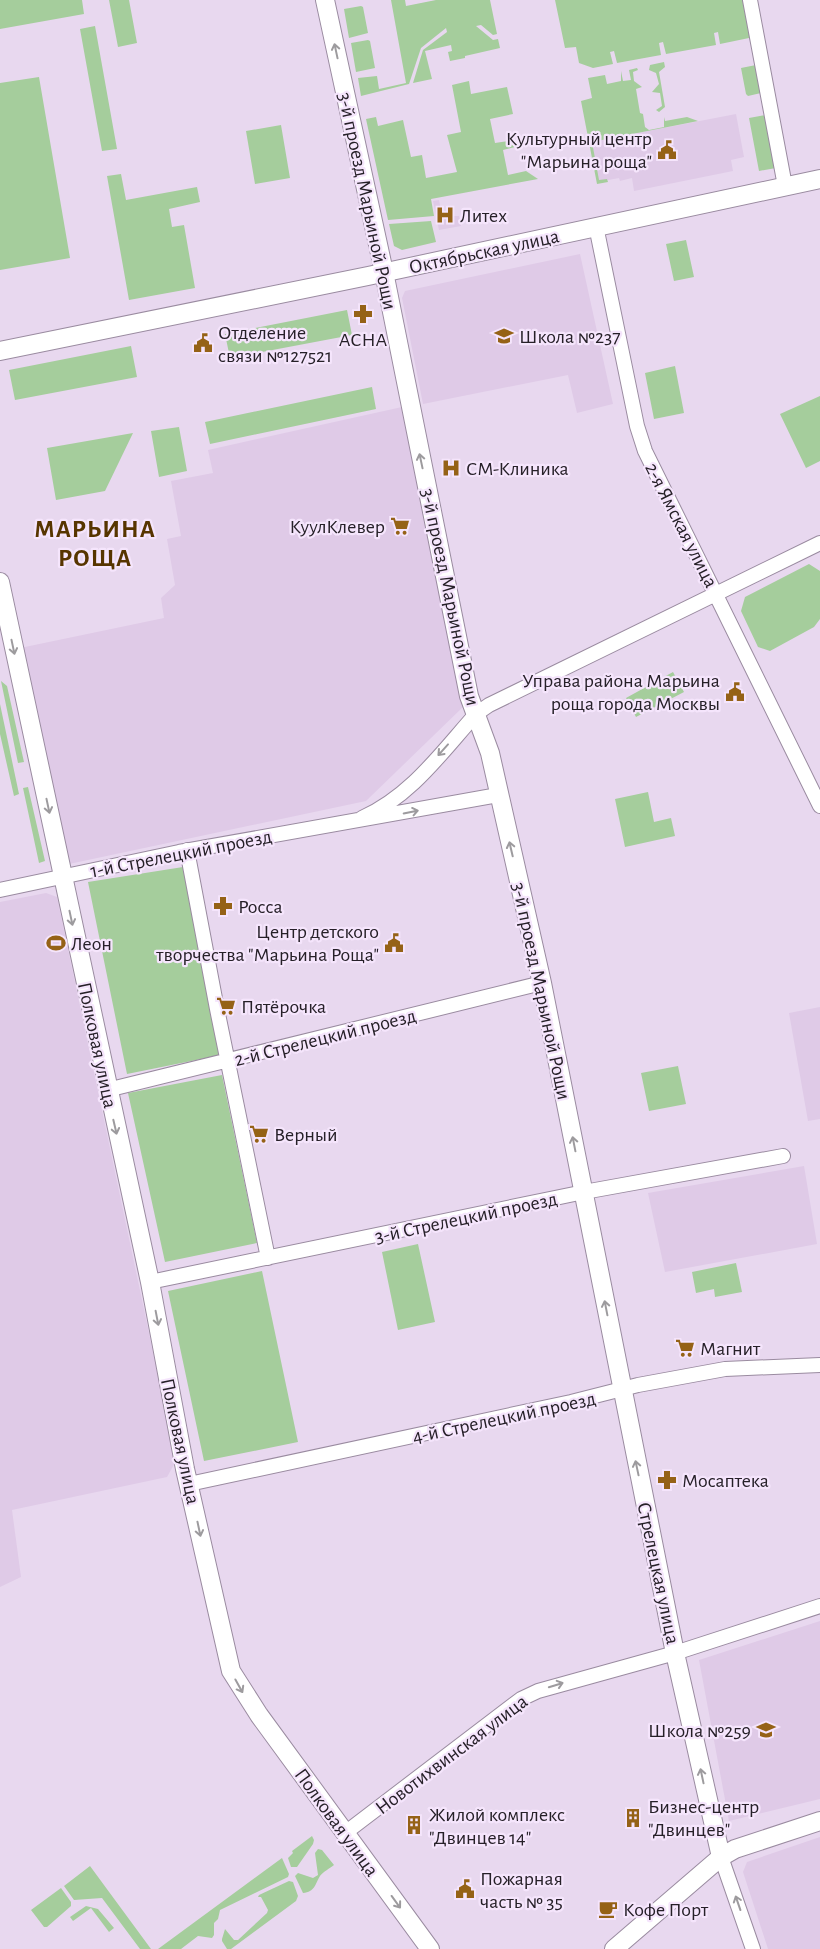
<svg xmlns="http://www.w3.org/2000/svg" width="820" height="1949" font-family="'Alegreya Sans',sans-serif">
  <rect width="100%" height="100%" fill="#e8d8ef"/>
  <!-- built -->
  <path fill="#dfcae7" d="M736,114L744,157L731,160L733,171L634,191L632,178L620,181L619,178L598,182L591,142Z
    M439,200L442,215L453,213L454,216H459L461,226L439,230L433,201Z
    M580,254L613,404L577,413L568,375L423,404L402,298L405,291Z
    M402,407L463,707L366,801L69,864L62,859L20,648L164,618L161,598L175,585L167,539L181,536L171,481L213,473L208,450Z
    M46,893L57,897L176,1461L167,1477L12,1510L21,1577L0,1587V902Z
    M820,1007V1119L808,1121L789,1013Z
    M804,1166L817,1244L665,1272L648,1193Z
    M820,1621V1799L729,1821L699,1660Z
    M820,1837V1949H768L743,1872L747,1862Z"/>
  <!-- green -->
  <path fill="#a5cd9c" d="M0,0H82L84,14L0,29Z
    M109,0H129L137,43L118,47Z
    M391,0H405L406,6L436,0H490L497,34L493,35L481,25L476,26L493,40L498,39L500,48L465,56V58L450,61L448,52L452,51L451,45L425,51L432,79L413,83L423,50L447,32L446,28L421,48L409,84L361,96L358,78L377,76L379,89L406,83Z
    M555,0H746L751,33L749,38L720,44L718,32L714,33L716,45L666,54L663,42L659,43L661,55L617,63L614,51L610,52L613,64L593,68L579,63L576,47L565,48Z
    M361,6L363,7L368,33L349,38L344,9Z
    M95,26L117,149L102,151L80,29Z
    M368,40L370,41L375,68L356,72L351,43Z
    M664,62L665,67L659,72L665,107L659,112L656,110L662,106L660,93L652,92L659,84L656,73L649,70L650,65Z
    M756,65L761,93L748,96L746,94L741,68Z
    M637,68L638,70L633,72L634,81L642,87L636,89L640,113L643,114L645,127L649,130L664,127V117L665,121L687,117L698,121L592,142L599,180L607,179L608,182L597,184L581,101L592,98L588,78L605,75L607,84L621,81V71L623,81L631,80L629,70Z
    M39,77L70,258L0,270V83Z
    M469,81L471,94L507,87L513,114L490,119L495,143L514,140L515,147L503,150L508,175L526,171L538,179L431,199L434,216L388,220L366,119L376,117L378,126L403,120L411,157L422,155L426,178L457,172L447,135L461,132L452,85Z
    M766,115L776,168L759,171L749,118Z
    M281,125L290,178L255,184L246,131Z
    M121,174L126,200L197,187L200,202L169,209L172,227L184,225L195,288L129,300L107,176Z
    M431,221L436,242L402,250L394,246L389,224Z
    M686,240L694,277L674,281L666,244Z
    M347,310L352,335L230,358L225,334Z
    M131,346L137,377L15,400L9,370Z
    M675,366L684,413L654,419L645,373Z
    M372,387L376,409L210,444L205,422Z
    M820,396V461L806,468L780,414Z
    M179,427L187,471L159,477L151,431Z
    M133,433L105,491L56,500L47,448Z
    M809,564L820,571V619L814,627L770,651L758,647L741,611L745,597Z
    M673,672L684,692L636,717L626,698Z
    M1,681L7,686L24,762L18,763Z
    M0,704L19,794L14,796L0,734Z
    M28,787L45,861L39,863L23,788Z
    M648,792L654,822L671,818L675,836L625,847L615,799Z
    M183,867L221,1055L127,1074L88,882Z
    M678,1066L686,1104L649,1111L641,1073Z
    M222,1075L257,1243L165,1262L128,1093Z
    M418,1244L435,1322L398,1330L382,1252Z
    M736,1263L742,1292L715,1297L714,1289L696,1293L692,1272Z
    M262,1271L298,1442L204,1461L168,1291Z
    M312,1836L314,1840L313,1844L297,1867H291L288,1858L293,1853L292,1851Z
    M318,1849L322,1850L334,1865C330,1868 323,1872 320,1876C315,1884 315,1892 303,1893L295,1876L298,1873L313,1878L318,1875L315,1853Z
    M282,1858L289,1874L288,1877L220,1910L218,1919L214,1923V1935L212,1938L198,1936L181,1949H158Z
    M90,1866L151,1949H140L102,1898L74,1900L64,1886Z
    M289,1881L293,1882L298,1896L296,1901L231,1949H227L222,1941V1939L225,1929L234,1940H238L267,1913L268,1910L261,1897H258L259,1895Z
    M61,1888L71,1902V1906L47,1927H44L31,1910Z
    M86,1906L98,1909L114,1928L109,1932L91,1908L73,1921L70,1917Z"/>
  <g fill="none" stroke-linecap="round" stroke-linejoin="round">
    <!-- minor casing -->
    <g stroke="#9a8ba0" stroke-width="16">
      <path id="minor" d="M750,0L785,186
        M596,226L637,426L645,451L820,806
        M362,818C411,796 441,753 476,714L489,705L820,543
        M187,850L217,1009L268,1258
        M0,890L179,852L498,795
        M107,1090L542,983
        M150,1282L584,1192L783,1156
        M189,1484L571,1402L638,1385L725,1369L820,1365
        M345,1833L521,1699L538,1691L675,1653L820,1606
        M721,1857L753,1949"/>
    </g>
    <!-- tertiary casing -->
    <g stroke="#9a8ba0" stroke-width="20">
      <path id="tertiary" d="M325,0L384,272L469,696L490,753L542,983L675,1653L721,1857
        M0,351L368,276L820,179
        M0,582L150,1282L185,1469L231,1671L259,1715L430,1949
        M614,1949L721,1857L735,1849L820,1821"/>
    </g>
    <!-- minor -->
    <use href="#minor" stroke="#fff" stroke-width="14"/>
    <!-- tertiary -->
    <use href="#tertiary" stroke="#fff" stroke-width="18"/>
  </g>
  <!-- one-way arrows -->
  <defs><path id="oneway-shaft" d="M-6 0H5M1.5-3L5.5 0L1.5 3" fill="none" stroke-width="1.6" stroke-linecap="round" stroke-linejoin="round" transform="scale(1.25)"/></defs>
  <g stroke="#9d9b9e">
    <use href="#oneway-shaft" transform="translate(336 51) rotate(-102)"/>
    <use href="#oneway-shaft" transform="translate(421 461) rotate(-102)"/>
    <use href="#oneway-shaft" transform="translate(13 647) rotate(78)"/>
    <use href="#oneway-shaft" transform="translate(443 750) rotate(132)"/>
    <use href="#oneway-shaft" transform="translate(48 806) rotate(78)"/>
    <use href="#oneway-shaft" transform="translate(411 812) rotate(-11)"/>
    <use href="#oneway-shaft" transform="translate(511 849) rotate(-103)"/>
    <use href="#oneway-shaft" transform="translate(71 918) rotate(78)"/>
    <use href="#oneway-shaft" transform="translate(115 1127) rotate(77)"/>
    <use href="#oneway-shaft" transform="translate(574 1144) rotate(-101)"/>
    <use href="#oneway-shaft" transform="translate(606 1308) rotate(-101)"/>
    <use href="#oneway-shaft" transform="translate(157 1318) rotate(79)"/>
    <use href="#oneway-shaft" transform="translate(637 1468) rotate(-102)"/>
    <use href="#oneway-shaft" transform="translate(199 1529) rotate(78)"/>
    <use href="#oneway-shaft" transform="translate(556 1685) rotate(-17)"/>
    <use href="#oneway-shaft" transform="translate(239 1686) rotate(61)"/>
    <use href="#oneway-shaft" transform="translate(702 1776) rotate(-102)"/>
    <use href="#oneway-shaft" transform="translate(396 1902) rotate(54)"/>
    <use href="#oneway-shaft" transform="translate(738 1903) rotate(-109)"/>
  </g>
  <!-- icons -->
  <defs>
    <g id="civic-bare" transform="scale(1.5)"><path d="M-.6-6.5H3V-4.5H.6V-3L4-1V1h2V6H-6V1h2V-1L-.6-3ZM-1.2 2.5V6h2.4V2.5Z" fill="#956216" stroke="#f5e5fc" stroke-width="2.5" paint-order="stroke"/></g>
    <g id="hospital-bare" transform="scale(1.5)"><path d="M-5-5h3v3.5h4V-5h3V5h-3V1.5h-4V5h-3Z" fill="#956216" stroke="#f5e5fc" stroke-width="2.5" paint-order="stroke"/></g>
    <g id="pharmacy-bare" transform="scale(1.5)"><path d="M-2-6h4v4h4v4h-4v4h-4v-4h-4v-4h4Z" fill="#956216" stroke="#f5e5fc" stroke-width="2.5" paint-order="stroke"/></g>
    <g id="school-bare" transform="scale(1.5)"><path d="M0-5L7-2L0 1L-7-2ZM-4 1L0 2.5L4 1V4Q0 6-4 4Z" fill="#956216" stroke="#f5e5fc" stroke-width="2.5" paint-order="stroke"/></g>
    <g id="supermarket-bare" transform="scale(1.5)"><path d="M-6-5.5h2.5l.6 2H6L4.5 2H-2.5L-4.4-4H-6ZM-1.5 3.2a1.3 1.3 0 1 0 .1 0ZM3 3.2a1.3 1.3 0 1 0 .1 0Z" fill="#956216" stroke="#f5e5fc" stroke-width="2.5" paint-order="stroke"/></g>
    <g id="stadium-bare" transform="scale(1.5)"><path d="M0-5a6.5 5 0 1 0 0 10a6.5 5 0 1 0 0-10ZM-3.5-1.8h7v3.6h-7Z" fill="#956216" stroke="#f5e5fc" stroke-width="2.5" paint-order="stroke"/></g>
    <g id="building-bare" transform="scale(1.5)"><path d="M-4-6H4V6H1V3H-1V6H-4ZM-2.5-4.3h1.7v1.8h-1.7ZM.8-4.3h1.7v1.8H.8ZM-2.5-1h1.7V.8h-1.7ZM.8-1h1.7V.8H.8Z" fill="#956216" stroke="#f5e5fc" stroke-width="2.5" paint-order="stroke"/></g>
    <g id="cafe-bare" transform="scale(1.5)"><path d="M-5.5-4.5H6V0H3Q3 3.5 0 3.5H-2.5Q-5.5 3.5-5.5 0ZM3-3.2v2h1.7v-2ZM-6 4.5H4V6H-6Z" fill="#956216" stroke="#f5e5fc" stroke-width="2.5" paint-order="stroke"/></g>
  </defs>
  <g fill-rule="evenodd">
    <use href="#civic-bare" x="667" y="150"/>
    <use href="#hospital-bare" x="445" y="215"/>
    <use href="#pharmacy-bare" x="363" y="314"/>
    <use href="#school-bare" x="504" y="336"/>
    <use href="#civic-bare" x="203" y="343"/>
    <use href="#hospital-bare" x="451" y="468"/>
    <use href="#supermarket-bare" x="400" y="526"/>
    <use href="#civic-bare" x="735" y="692"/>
    <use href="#pharmacy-bare" x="223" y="906"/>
    <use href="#stadium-bare" x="56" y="943"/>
    <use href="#civic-bare" x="394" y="943"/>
    <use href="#supermarket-bare" x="226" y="1006"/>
    <use href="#supermarket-bare" x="259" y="1134"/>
    <use href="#supermarket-bare" x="685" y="1348"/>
    <use href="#pharmacy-bare" x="667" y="1480"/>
    <use href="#school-bare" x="766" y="1730"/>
    <use href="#building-bare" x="633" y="1818"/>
    <use href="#building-bare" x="414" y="1825"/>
    <use href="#civic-bare" x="465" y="1889"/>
    <use href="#cafe-bare" x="608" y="1909"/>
  </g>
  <g text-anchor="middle" stroke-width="4.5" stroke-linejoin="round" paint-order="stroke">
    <!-- poi labels -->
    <g font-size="20" fill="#262028" stroke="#f5e5fc" text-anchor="start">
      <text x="652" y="145" text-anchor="end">Культурный центр<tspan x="652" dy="23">"Марьина роща"</tspan></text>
      <text x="460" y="222">Литех</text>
      <text x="218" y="339">Отделение<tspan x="218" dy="23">связи №127521</tspan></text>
      <text x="519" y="343">Школа №237</text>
      <text x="363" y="346" text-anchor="middle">АСНА</text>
      <text x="466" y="475">СМ-Клиника</text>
      <text x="385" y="533" text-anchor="end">КуулКлевер</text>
      <text x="720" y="687" text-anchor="end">Управа района Марьина<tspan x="720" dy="23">роща города Москвы</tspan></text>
      <text x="238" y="913">Росса</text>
      <text x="379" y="938" text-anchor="end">Центр детского<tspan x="379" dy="23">творчества "Марьина Роща"</tspan></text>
      <text x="71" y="950">Леон</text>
      <text x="241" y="1013">Пятёрочка</text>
      <text x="274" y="1141">Верный</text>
      <text x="700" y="1355">Магнит</text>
      <text x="682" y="1487">Мосаптека</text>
      <text x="751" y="1737" text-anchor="end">Школа №259</text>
      <text x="648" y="1813">Бизнес-центр<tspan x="648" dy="23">"Двинцев"</tspan></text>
      <text x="429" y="1821">Жилой комплекс<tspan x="429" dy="23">"Двинцев 14"</tspan></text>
      <text x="480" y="1885">Пожарная<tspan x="480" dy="23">часть № 35</tspan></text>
      <text x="623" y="1916">Кофе Порт</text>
    </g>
    <!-- street labels -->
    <g font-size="20" fill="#262028" stroke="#f5e5fc">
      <text transform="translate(368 201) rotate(78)" y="7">3-й проезд Марьиной Рощи</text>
      <text transform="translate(484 251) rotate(-12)" y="7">Октябрьская улица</text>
      <text transform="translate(682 525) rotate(63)" y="7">2-я Ямская улица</text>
      <text transform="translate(451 597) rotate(78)" y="7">3-й проезд Марьиной Рощи</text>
      <text transform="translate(181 853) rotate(-11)" y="7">1-й Стрелецкий проезд</text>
      <text transform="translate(542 991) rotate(78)" y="7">3-й проезд Марьиной Рощи</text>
      <text transform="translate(325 1037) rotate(-14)" y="7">2-й Стрелецкий проезд</text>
      <text transform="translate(98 1045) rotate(78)" y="7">Полковая улица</text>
      <text transform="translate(466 1217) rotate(-12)" y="7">3-й Стрелецкий проезд</text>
      <text transform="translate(504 1417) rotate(-12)" y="7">4-й Стрелецкий проезд</text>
      <text transform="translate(181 1441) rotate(78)" y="7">Полковая улица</text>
      <text transform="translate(659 1573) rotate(78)" y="7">Стрелецкая улица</text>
      <text transform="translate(451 1754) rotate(-37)" y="7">Новотихвинская улица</text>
      <text transform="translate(337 1822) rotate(54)" y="7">Полковая улица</text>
    </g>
    <!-- district labels -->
    <g font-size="25" font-weight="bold" letter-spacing="1" fill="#573500" stroke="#f5e5fc">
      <text x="95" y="537">МАРЬИНА<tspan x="95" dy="29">РОЩА</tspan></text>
    </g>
  </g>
</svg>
